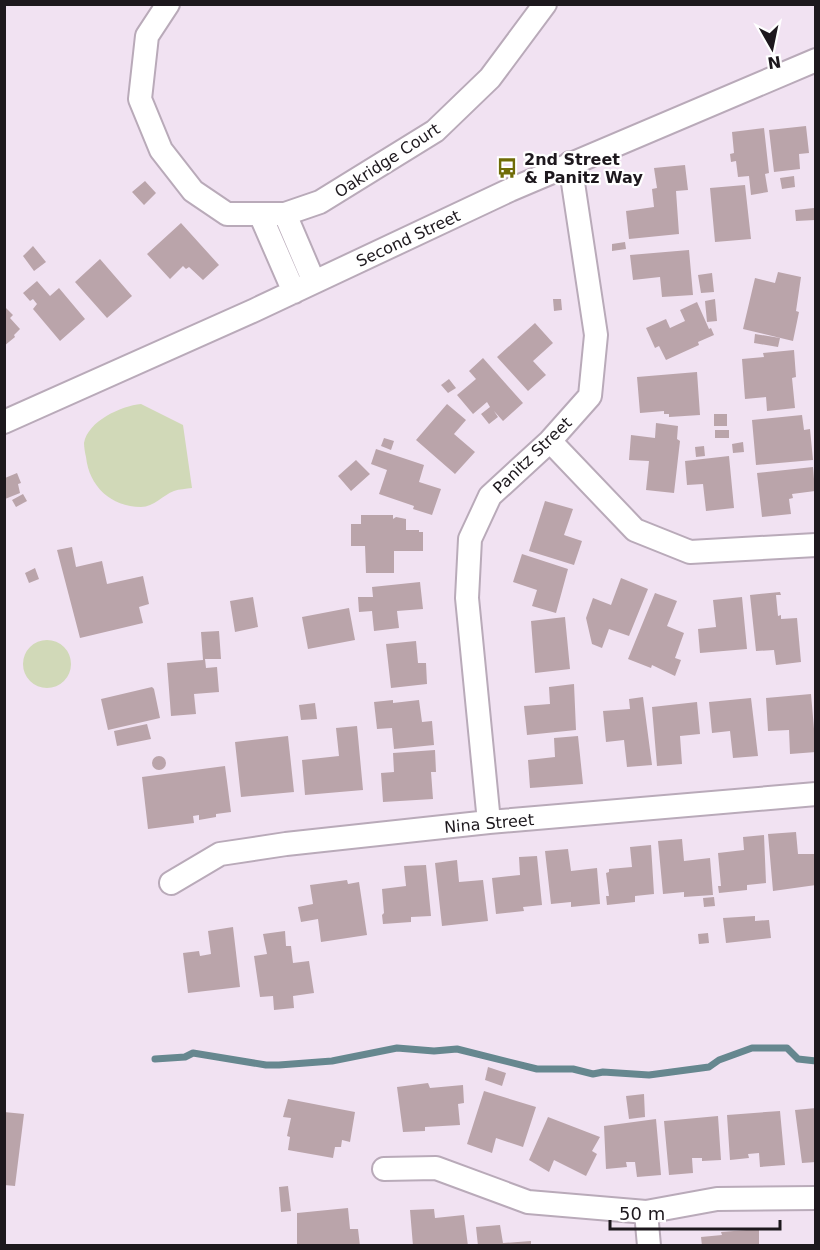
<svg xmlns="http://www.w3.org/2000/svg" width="820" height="1250" font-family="'DejaVu Sans',sans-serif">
  <rect width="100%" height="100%" fill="#f1e2f2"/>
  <!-- green -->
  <path fill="#d1d9b8" d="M141,404L183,425L192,488C186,489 179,489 174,491C163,495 154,507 141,507C111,507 89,486 86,457C85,453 84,447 84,443C88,421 121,406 141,404Z
    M23 664a24 24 0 1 1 48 0a24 24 0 1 1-48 0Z"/>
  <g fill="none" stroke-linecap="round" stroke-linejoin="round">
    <!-- stream -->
    <path stroke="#66878f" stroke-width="7" d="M155,1059L185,1057L193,1053L266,1065H279L332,1061L397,1048L434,1051L457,1049L537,1069H573L593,1074L603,1072L649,1075L709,1067L719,1060L752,1048H787L798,1059L816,1061"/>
  </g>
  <!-- building -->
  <path fill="#baa4aa" d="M806,126L809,153L799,154L800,169L774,172L769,130Z
    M764,128L769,173L765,174L768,192L751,195L749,176L738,177L736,161L731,162L730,154L734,153L732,132Z
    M685,165L688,190L676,191L679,234L629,239L626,211L654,207L652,189L657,188L654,168Z
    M794,176L795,187L782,189L780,178Z
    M145,181L156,193L144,205L132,192Z
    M745,185L751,239L715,242L710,188Z
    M814,208L815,220L796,221L795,210Z
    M181,223L219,265L203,280L189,267L186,269L183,266L170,279L147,254Z
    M625,242L626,249L612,251V244Z
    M33,246L46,262L34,271L23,256Z
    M689,250L693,295L662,297L660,277L633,280L630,255Z
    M100,259L132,296L107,318L75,282Z
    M778,272L801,277L796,311L799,312L793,341L743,329L755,278L775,283Z
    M712,273L714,292L701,293L698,275Z
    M37,281L50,296L59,288L85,319L60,341L33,309L37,304L33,299L30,301L23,293Z
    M553,299H561L562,310L554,311Z
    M715,299L717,321L707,322L705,301Z
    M697,302L709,329L711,328L714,335L698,342L699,345L666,360L659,346L655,348L646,328L666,319L670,328L685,321L680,310Z
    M4,306L13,315L10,318L20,329L14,335L15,337L4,346Z
    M535,323L553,343L533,361L546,375L528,391L497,357Z
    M755,334L780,338L778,347L754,343Z
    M794,350L796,377L792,378L795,408L767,411L766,397L745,399L742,359L764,357L763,353Z
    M483,358L523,403L503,421L494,411L498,417L489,424L481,414L490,407L487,402L473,414L457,395L476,379L469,371Z
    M697,372L700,415L669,417V414H664V411L640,413L637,377Z
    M449,379L456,388L448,393L441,385Z
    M447,404L466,420L454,434L475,452L455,474L416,440Z
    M714,414H727V426H714Z
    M802,415L804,430L810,429L813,460L756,465L752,420Z
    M656,423L678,426L677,439L680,441L674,493L646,490L649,461L629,460L631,435L655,438Z
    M715,430H729V438H715Z
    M384,438L394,441L391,450L381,446Z
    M743,442L744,452L733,453L732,444Z
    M704,446L705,456L696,457L695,447Z
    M376,449L424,465L419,482L441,489L432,515L413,509L414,506L379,494L387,470L371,464Z
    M729,456L734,508L706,511L703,484L687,485L685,461Z
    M356,460L370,474L351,491L338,476Z
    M813,467L815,491L792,494L793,498L789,499L791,514L762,517L757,473Z
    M17,473L21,483L18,484L20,493L5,499V478Z
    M23,494L27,501L16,507L12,500Z
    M545,501L573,509L564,535L582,541L574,565L529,551Z
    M361,515H393V519L396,517L406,519V530H419V532H423V551H394V573H366L365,546H351V524H361Z
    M72,547L76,567L102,561L107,584L143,576L149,604L139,607L143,623L80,638L57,550Z
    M522,554L568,569L556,613L532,606L537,590L513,582Z
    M35,568L39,579L29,583L25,573Z
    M621,578L648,589L629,636L609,629L602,648L592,644L586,618L593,598L611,605Z
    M420,582L423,609L397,611L399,628L374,631L372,611L359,612L358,597H373L372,587Z
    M780,592L781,595H776L778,616L781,615V619L797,618L801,662L776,665L774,650L756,651L750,595Z
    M655,593L677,601L667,626L684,633L675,658L681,660L675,676L652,665L651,668L628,659Z
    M253,597L258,627L235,632L230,601Z
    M742,597L747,649L700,653L698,629L716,627L713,600Z
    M349,608L355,640L308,649L302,617Z
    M565,617L570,669L535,673L531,621Z
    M219,631L221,659H205L206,668L217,667L219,692L194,694L196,714L171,716L167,663L203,660L201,632Z
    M416,641L418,663H426L427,684L391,688L386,644Z
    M574,684L576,730L527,735L524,706L550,704L549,687Z
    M152,687L154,689L160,718L108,730L101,699Z
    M811,694L816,752L790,754L789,730L768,731L766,698Z
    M643,697L652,765L627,767L624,740L606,742L603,711L630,709L629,699Z
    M751,698L758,756L733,758L730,731L712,733L709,702Z
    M393,700V703L419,700L422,722L432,721L434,745L394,749L392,728L377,729L374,702Z
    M697,702L700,734L680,736L682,764L657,766L652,707Z
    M315,703L317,719L301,720L299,705Z
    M147,724L151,739L117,746L114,731Z
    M357,726L363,790L305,795L302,760L339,756L336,728Z
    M288,736L294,792L241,797L235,742Z
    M578,736L583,784L530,788L528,760L555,757L554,738Z
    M435,750L436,772H431L433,799L383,802L381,773L394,772L393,753Z
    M152 763a7 7 0 1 1 14 0a7 7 0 1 1-14 0Z
    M225,766L231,812L216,814V817L199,820V815L193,816L194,823L148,829L142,777Z
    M796,832L798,854H816V885L773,891L768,834Z
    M764,835L766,883L747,885V890L719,893L718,886H721L718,853L744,850L743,837Z
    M682,839L684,861L710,858L713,895L684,897V892L663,894L658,841Z
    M651,845L654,894L635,896V902L607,905L606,896H609L606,873L609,872V869L632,867L630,847Z
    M568,849L571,871L597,868L600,904L571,907V902L551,904L545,851Z
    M537,856L542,905L523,907L524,911L496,914L492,878L520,875L519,857Z
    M457,860L459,882L483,880L488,921L442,926L435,863Z
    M426,865L431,916L411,917V922L383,924L382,915L384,913L382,889L406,886L404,866Z
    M347,880L348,884L359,882L367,935L321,942L318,919L301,922L298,907L313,904L310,885Z
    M714,897L715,906L704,907L703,898Z
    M755,916V921L769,920L771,938L726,943L723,918Z
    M233,927L240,987L188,993L183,953L199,951L200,956L211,954L208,931Z
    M285,931L286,946H291L293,963L309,961L314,993L293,996L294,1008L274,1010L273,996L260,997L254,956L267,954L263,934Z
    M708,933L709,943L699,944L698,934Z
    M488,1067L506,1073L502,1086L485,1080Z
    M428,1083L430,1088L463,1085L464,1103L458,1104L460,1125L425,1127V1131L403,1132L397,1087Z
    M484,1091L536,1107L523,1147L496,1138L492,1153L467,1144Z
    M644,1094L645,1117L629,1119L626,1096Z
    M288,1099L355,1112L350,1142L342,1140L341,1147H335L333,1158L288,1150L290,1137L287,1136L291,1118L283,1117Z
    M816,1108V1162L802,1163L795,1110Z
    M780,1111L785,1165L760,1167L759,1153L748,1154L749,1158L730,1160L727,1115Z
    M4,1112L24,1114L15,1186L4,1185Z
    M718,1116L721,1160L702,1161V1158H692L693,1173L669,1175L664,1121Z
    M548,1117L600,1137L592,1151L597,1154L586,1176L554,1160L549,1172L529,1160Z
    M656,1119L661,1175L637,1177L635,1162H626L627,1167L606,1169L604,1126Z
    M288,1186L291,1211L281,1212L279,1187Z
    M348,1208L350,1229H358L360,1246H297V1213Z
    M434,1209L435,1218L464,1215L468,1246H413L410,1210Z
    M500,1225L503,1243L531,1241V1246H478L476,1227Z
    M759,1229V1246H702L701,1237L722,1235L721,1232Z"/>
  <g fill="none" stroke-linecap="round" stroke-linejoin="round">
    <!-- minor casing -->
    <g stroke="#b9aab9" stroke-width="26">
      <path id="minor" d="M168,4L147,36L140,99L161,150L193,191L227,214H285L320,202L435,131L490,78L545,4
        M260,214L294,292
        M285,214L314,282
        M4,422L255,310L510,190L816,60
        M550,441L635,530L690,552L816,545
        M489,822L467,598L470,539L490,496L550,441L590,396L596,335L570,163
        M171,883L220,854L286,844L489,822L816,794
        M384,1169L436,1168L528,1202L646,1212L717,1199L816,1198
        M646,1212L649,1246"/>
    </g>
    <!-- minor -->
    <use href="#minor" stroke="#fff" stroke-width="22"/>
  </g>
  <!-- icons -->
  <defs>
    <g id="bus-bare" transform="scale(1.62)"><path d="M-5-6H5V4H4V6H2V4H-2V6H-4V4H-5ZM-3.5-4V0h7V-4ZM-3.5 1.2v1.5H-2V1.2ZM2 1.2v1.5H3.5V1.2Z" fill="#6f6b07" stroke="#fff" stroke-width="2.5" paint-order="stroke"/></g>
  </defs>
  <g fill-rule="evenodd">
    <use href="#bus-bare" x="507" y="168"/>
  </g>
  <g text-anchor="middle" stroke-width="4.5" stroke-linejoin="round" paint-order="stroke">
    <!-- poi labels -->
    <g font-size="16" font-weight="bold" fill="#1d181d" stroke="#fff" text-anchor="start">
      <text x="524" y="165">2nd Street<tspan x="524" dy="18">&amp; Panitz Way</tspan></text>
    </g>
    <!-- street labels -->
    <g font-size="16" fill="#1d181d" stroke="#fff">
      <text transform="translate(387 160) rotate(-33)" y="6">Oakridge Court</text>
      <text transform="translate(408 238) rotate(-25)" y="6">Second Street</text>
      <text transform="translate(532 455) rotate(-44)" y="6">Panitz Street</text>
      <text transform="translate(489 823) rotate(-5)" y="6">Nina Street</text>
    </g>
  </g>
  <!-- border -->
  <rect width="820" height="1250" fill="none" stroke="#1d181d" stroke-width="12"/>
  <!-- north arrow -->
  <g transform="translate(772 48) rotate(171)" stroke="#ffffff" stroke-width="4.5" paint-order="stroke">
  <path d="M0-4.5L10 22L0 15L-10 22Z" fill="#1d181d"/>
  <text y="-9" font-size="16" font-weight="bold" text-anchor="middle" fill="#1d181d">N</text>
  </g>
  <!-- scale -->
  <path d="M610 1220v9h170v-9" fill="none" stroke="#1d181d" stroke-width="3"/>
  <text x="619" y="1220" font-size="18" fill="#1d181d" stroke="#ffffff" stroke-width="4.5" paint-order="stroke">50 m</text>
</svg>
